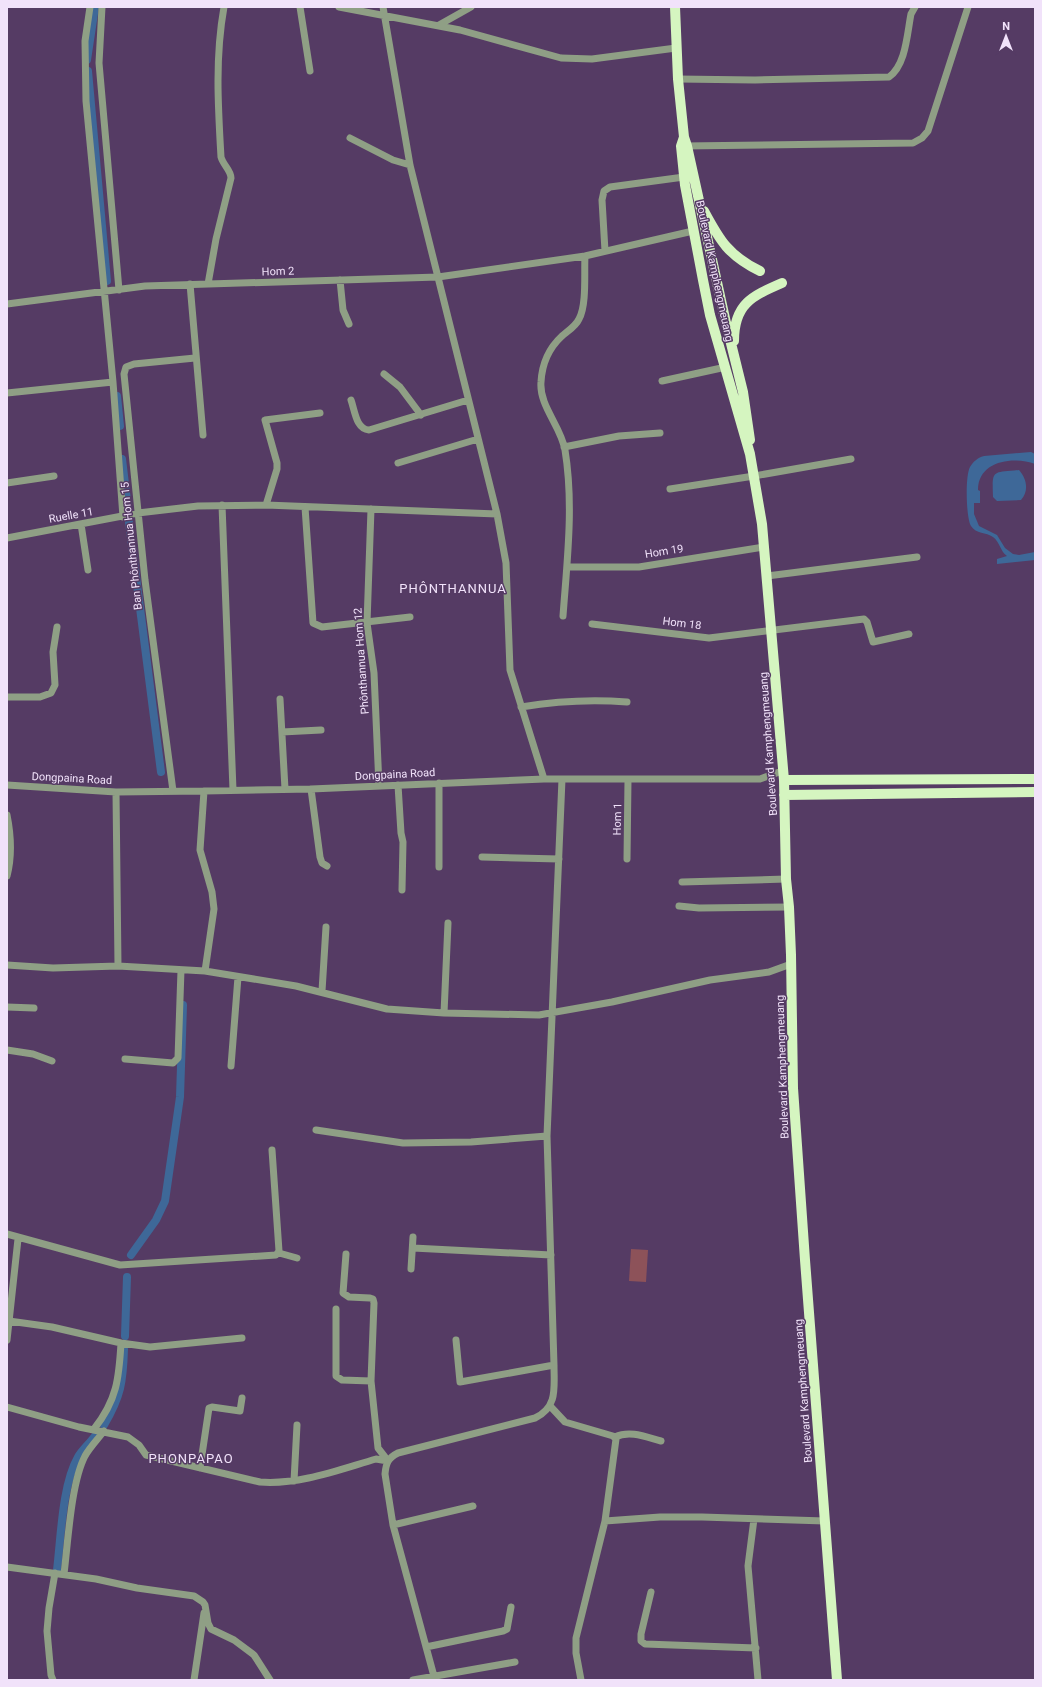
<svg xmlns="http://www.w3.org/2000/svg" width="1042" height="1687" font-family="Roboto,sans-serif">
  <rect width="100%" height="100%" fill="#553b64"/>
  <!-- green -->
  <path fill="#8d5259" d="M631,1249L648,1250L646,1282L629,1281Z"/>
  <!-- water -->
  <path fill="#3e6898" d="M1031,452L1035,454V464C1013,456 978,461 978,490L980,491V503H974V514L979,526L997,535L1005,548L1013,554L1019,555L1035,552V560L997,564V559L1007,556C1000,551 1000,542 993,537C986,532 976,534 971,526C966,518 965,476 970,467C973,462 977,458 984,456Z
    M1019,470C1027,479 1029,491 1021,500L997,501L993,497C992,469 992,473 1019,470Z"/>
  <g fill="none" stroke-linecap="round" stroke-linejoin="round">
    <!-- canal -->
    <path stroke="#3e6898" stroke-width="8" d="M87,60L95,7
      M88,71L107,281
      M117,396L120,426
      M122,459L128,509
      M129,522L161,772
      M131,1255L156,1220L165,1201L180,1097L183,1005
      M125,1336L127,1277
      M104,1425C121,1396 123,1382 124,1349
      M57,1570C61,1538 62,1485 78,1457C82,1450 90,1443 95,1436"/>
    <!-- minor -->
    <path stroke="#8f9f85" stroke-width="7" d="M90,7L85,41L86,101L113,382L123,517
      M102,7L99,63L119,290
      M300,7L310,71
      M339,7L460,30L561,58L592,59L676,48
      M383,7L410,165L497,514L506,563L510,670L544,779
      M439,25L471,7
      M678,79L755,80L889,77C906,65 907,34 911,14L915,7
      M350,138L393,160L410,165
      M683,146L913,143L922,138L928,131L968,7
      M605,251L602,200L604,191L610,187L684,177
      M340,280L343,310L349,324
      M190,284L203,435
      M208,284L216,239L231,178C231,170 223,165 221,157C218,106 215,57 224,7
      M7,304L145,286L438,277L585,256L693,231
      M384,374L400,387L421,415
      M662,381L726,367
      M7,393L113,382
      M351,400C355,411 356,429 369,430L468,400
      M564,447L619,436L660,433
      M398,463L478,439
      M7,483L54,476
      M670,489L754,476L851,459
      M222,505L233,790
      M266,505L277,469V463L265,420L320,413
      M305,507L313,623L322,627L410,617
      M371,509L367,623L374,673L379,786
      M81,524L88,570
      M7,538L138,513L198,506L266,505L497,514
      M567,567H639L764,547
      M767,576L917,557
      M563,616C567,561 574,505 565,450C561,426 539,406 541,382C542,364 549,348 562,336C568,331 576,326 579,319C587,305 584,272 585,256
      M592,624L709,638L864,619L867,622L873,642L909,634
      M7,697H40L51,693L55,685L53,652L57,627
      M280,699L285,789
      M521,707C557,701 591,699 627,702
      M282,732L321,730
      M7,785L116,792L204,791L311,789L544,779H760L782,771
      M398,785L401,833L403,842L402,890
      M311,789L320,857L322,863L327,866
      M173,791L145,580L124,374L126,367L134,364L195,358
      M204,791L200,850L212,892L214,909L205,971
      M116,792L118,966
      M7,815C11,835 12,857 7,876
      M482,857L559,859
      M627,859L628,780
      M439,867V783
      M682,882L786,879
      M679,906L699,908L789,907
      M7,965L53,968L118,966L205,971L296,986L387,1009L444,1013L539,1015L612,1002L710,980L769,972L791,964
      M322,991L326,927
      M7,1007L34,1008
      M444,1013L448,923
      M7,1050L33,1054L52,1061
      M125,1059L173,1063L178,1058L181,970
      M231,1066L238,977
      M316,1130L403,1143L471,1142L547,1136
      M7,1234L120,1265L276,1255L279,1251L272,1150
      M413,1248L551,1255
      M279,1253L297,1258
      M346,1254L343,1293L349,1297L370,1298L373,1299L374,1303L371,1381L378,1448L388,1461
      M411,1269L413,1237
      M336,1309V1376L342,1380L371,1381
      M9,1321L52,1327L121,1343L150,1347L242,1338
      M7,1340L18,1239
      M456,1340L460,1382L554,1365
      M7,1407L79,1427L128,1437L139,1445L146,1455L260,1482C299,1485 338,1470 376,1459L388,1461
      M551,1407L565,1422L613,1436L616,1439L605,1521L576,1638V1653L581,1680
      M94,1429C117,1400 119,1378 121,1343
      M615,1437C630,1430 646,1437 661,1441
      M200,1468L209,1408L212,1407L240,1411L242,1398
      M294,1481L297,1425
      M754,1519L748,1566L758,1680
      M605,1521L660,1517H702L825,1521
      M393,1525L473,1506
      M7,1567L96,1579L137,1588L194,1596L203,1602L205,1605L208,1623L211,1629L234,1640L254,1655L270,1680
      M64,1574C68,1542 71,1483 85,1456C90,1447 98,1439 104,1431
      M651,1592L641,1634V1641L645,1644L756,1648
      M426,1647L503,1631L507,1629L511,1607
      M53,1680L51,1675L47,1631L49,1608L55,1573
      M194,1680L204,1613
      M413,1680L515,1662
      M435,1680L393,1525L385,1474C386,1463 388,1458 398,1453L535,1418C558,1407 554,1388 554,1365L547,1136L562,779"/>
    <!-- major -->
    <path stroke="#d5f5c0" stroke-width="10" d="M675,7L678,79L684,137L687,146L726,323L743,392L750,440
      M684,137L681,146L685,185L703,280L710,315L750,454L762,524L784,780L786,879L789,907L791,955L793,1088L805,1260L837,1680
      M704,211C720,241 729,256 760,271
      M734,341C734,304 752,296 782,283
      M784,780L1035,779
      M784,795L1035,792"/>
  </g>
  <g text-anchor="middle" stroke-width="3" stroke-linejoin="round" paint-order="stroke">
    <!-- street labels -->
    <g font-size="11" fill="#f1e2fa" stroke="#553b64">
      <text transform="translate(278 271) rotate(-2)" y="4">Hom 2</text>
      <text transform="translate(715 271) rotate(78)" y="4">Boulevard Kamphengmeuang</text>
      <text transform="translate(71 515) rotate(-10)" y="4">Ruelle 11</text>
      <text transform="translate(131 546) rotate(-96)" y="4">Ban Phônthannua Hom 15</text>
      <text transform="translate(664 551) rotate(-9)" y="4">Hom 19</text>
      <text transform="translate(682 623) rotate(7)" y="4">Hom 18</text>
      <text transform="translate(361 661) rotate(-94)" y="4">Phônthannua Hom 12</text>
      <text transform="translate(768 744) rotate(-94)" y="4">Boulevard Kamphengmeuang</text>
      <text transform="translate(395 774) rotate(-3)" y="4">Dongpaina Road</text>
      <text transform="translate(72 778) rotate(3)" y="4">Dongpaina Road</text>
      <text transform="translate(617 819) rotate(-89)" y="4">Hom 1</text>
      <text transform="translate(782 1067) rotate(-92)" y="4">Boulevard Kamphengmeuang</text>
      <text transform="translate(803 1391) rotate(-94)" y="4">Boulevard Kamphengmeuang</text>
    </g>
    <!-- quarter labels -->
    <g font-size="13" letter-spacing="1" fill="#f1e2fa" stroke="#553b64">
      <text x="453" y="593">PHÔNTHANNUA</text>
      <text x="191" y="1463">PHONPAPAO</text>
    </g>
  </g>
  <!-- border -->
  <rect width="1042" height="1687" fill="none" stroke="#f1e2fa" stroke-width="16"/>
  <!-- north arrow -->
  <g transform="translate(1006 36)" stroke="#553b64" stroke-width="3" paint-order="stroke">
  <path d="M0-3L7 15L0 10L-7 15Z" fill="#f1e2fa"/>
  <text y="-6" font-size="11" font-weight="bold" text-anchor="middle" fill="#f1e2fa">N</text>
  </g>
</svg>
